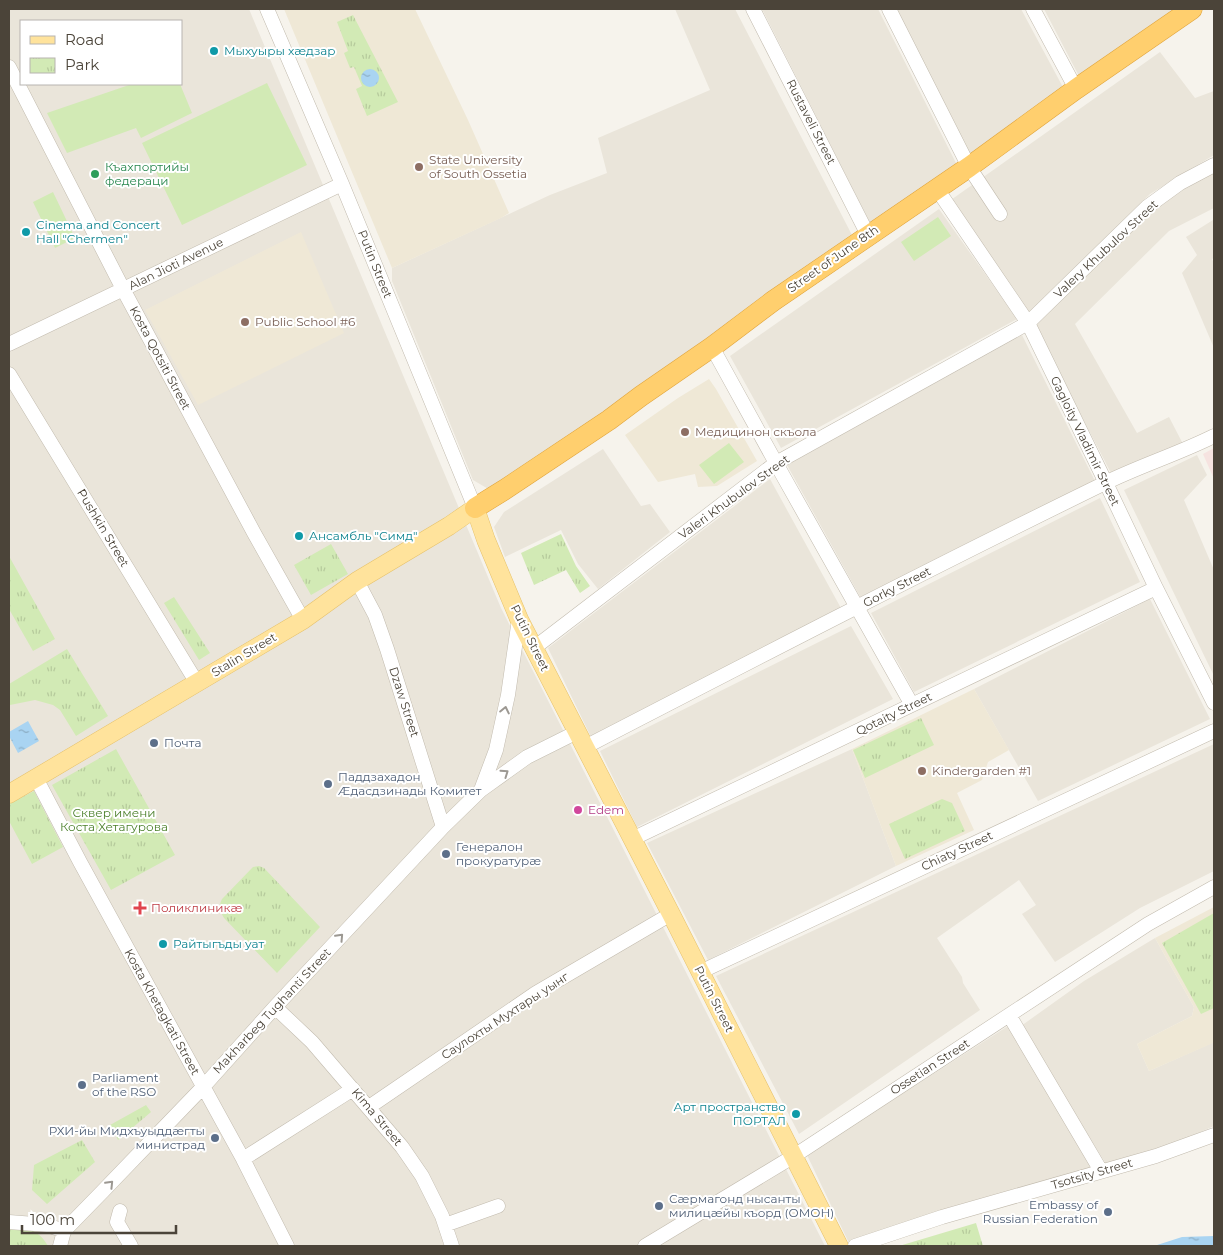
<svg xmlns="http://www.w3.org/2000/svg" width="1223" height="1255" font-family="Montserrat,sans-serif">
  <defs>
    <pattern id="park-tufts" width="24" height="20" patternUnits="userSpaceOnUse" patternTransform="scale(1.25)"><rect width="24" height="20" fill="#d2eab5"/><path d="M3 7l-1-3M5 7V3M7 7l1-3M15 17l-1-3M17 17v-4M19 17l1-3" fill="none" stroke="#b6ca9c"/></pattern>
    <pattern id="water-ripples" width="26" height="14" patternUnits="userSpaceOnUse" patternTransform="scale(1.25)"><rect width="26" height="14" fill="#a9d4f2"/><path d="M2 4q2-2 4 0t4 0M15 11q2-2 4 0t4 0" fill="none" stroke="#8caec5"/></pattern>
  </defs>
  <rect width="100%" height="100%" fill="#f6f3ec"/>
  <!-- residential -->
  <path fill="#eae5da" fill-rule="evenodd" d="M9,9H249L501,608L825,1246H9ZM21,21H181V84H21Z
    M675,9H735L853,237L505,486L490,490L473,480L392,281V268L550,195L607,173L598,138L710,90Z
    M762,9H878L958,167L871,225Z
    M896,9H1021L1065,91L971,159Z
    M1044,9H1176L1080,78Z
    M1160,52L1195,98L1214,91V155L1150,194L1028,313L948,202Z
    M1214,170V208L1169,231L1075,324L1137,433L1169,417L1183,444L1113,477L1035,326L1148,212L1181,188Z
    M939,209L1017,319L781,448L730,356Z
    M1213,220L1214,223V258L1212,259L1214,263V348L1182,273L1197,255L1186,237Z
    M1022,335L1096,483L862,600L787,465Z
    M603,449L641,506L650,504L670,532L598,589L578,564L561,530L505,557L494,527L504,512Z
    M1197,455L1207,475L1184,500L1214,570V676L1124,490Z
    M770,479L842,610L592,739L548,648Z
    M1100,498L1140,582L914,692L871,613Z
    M1150,599L1210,719L1038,801L974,689Z
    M851,626L893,699L637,827L600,751Z
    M1214,744V871L1140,908L1055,962L1022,914L1036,905L1019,880L937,938L962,977L963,983L980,1010L799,1134L716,976Z
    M852,749L896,866L708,960L647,843Z
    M1155,938L1194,1007L1192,1016L1137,1044L1149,1071L1214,1042V1126L1174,1144L1106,1164L1021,1026L1084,981Z
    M1008,1026L1095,1168L849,1243L807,1155Z"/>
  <!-- education -->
  <path fill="#efe8d6" d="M284,9H415L468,120L509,213L501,218L392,268Z
    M301,232L344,333L198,405L145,310Z
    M709,379L716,389L757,461L717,486L698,487L695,474L658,482L625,435L678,398Z
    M974,689L1009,750L988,762L982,780L957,793L974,830L896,866L852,749Z
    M1214,907V1044L1213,1043L1149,1071L1137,1044L1192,1016L1194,1007L1155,938Z"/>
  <!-- medical -->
  <path fill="#f6e3e0" d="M1214,448V479L1203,454Z"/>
  <!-- grass -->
  <path fill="#d2eab5" d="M267,83L307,165L182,225L142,143Z
    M132,84H180L192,113L141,138L136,128L67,153L47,113Z
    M53,192L75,238L55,248L33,202Z
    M938,217L951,236L914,261L901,242Z
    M729,443L744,462L714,484L699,465Z"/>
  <!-- park -->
  <path fill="url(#park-tufts)" d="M353,15L398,102L367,116L356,89L362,86L354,67L350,68L344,53L348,51L337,22Z
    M561,534L576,566L590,586L580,593L566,570L534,585L521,553Z
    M331,544L348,574L311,595L294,565Z
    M9,556L55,639L33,651L9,609Z
    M174,597L210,653L199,660L164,603Z
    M67,649L108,716L76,736L60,710L53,705L35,700L10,705L9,703V684Z
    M921,718L934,745L865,778L853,750Z
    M116,749L175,855L111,890L52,785Z
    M34,791L63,847L32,864L9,821V804Z
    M942,799L952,803L965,831L905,859L889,824Z
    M259,866L264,868L320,927L277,973L224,918C220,911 218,907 222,899L253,867Z
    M1214,913V1008L1201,1014L1162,943Z
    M146,1105L151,1112L118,1140L110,1125Z
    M82,1140L95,1162L47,1204L32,1190L34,1165Z
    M976,1223L983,1246H899Z
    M22,1227C35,1231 41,1234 48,1246H9V1229Z"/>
  <!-- water -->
  <path fill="url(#water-ripples)" d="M361 78a9 9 0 1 1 18 0a9 9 0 1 1-18 0Z
    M28,721L39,741L18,753L9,736V732Z
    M1214,1236V1246H1154L1182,1237Z"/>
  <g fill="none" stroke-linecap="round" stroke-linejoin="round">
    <!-- minor casing -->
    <g stroke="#c2bbae" stroke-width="15">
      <path id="minor" d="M267,9L342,184L475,508
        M753,9L868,235
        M889,9L969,167L1000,214
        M1033,9L1076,89
        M9,67L123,289L254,533L303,620
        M937,189L1028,323L1106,483L1156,588L1214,703
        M9,344L342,184
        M712,347L782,474L912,705
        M9,374L197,683
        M357,581L375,615L387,649L443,827
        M534,648L776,463L1028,323L1147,207L1180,183L1214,165
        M585,747C757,658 929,569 1103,484C1139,466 1178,454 1214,436
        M36,778L80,862L243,1159L287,1246
        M481,790L496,750L508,695L519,619
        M632,839L1156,588
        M700,972L1214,731
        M275,1007L312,1042L402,1147L422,1176L442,1216L452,1246
        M1009,1015L1101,1171
        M369,1107L536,993L671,914
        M243,1159L353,1089
        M120,1211L117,1222L131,1246
        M9,1222L47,1225L64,1231
        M445,1225L498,1206
        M64,1231L103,1191L203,1087L275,1007L443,827L481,790L527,757L577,732
        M60,1246L64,1231
        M645,1246L794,1156L1148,924L1214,887
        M855,1246L942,1217L1156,1156L1214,1135"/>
    </g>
    <!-- major casing -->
    <g stroke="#e6c16a" stroke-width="19">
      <path id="major" d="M9,794L303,620L357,581L449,526L475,508L486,540L519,619L671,914L839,1246"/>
    </g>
    <!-- highway casing -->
    <g stroke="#e0a43c" stroke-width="21">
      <path id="highway" d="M475,508L504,490L609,420L641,396L712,347L773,301L969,167L1076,89L1192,9"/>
    </g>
    <!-- minor -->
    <use href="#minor" stroke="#fff" stroke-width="14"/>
    <!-- major -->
    <use href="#major" stroke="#ffe39c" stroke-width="18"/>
    <!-- highway -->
    <use href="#highway" stroke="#ffcf6e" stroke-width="20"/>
  </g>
  <!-- one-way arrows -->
  <defs><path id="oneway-chevron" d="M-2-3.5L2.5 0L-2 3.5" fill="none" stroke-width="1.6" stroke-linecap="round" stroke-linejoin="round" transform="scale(1.25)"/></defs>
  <g stroke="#9c9892">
    <use href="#oneway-chevron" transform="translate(505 710) rotate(-78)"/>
    <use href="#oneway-chevron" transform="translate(505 773) rotate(-35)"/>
    <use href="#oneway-chevron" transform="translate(340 937) rotate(-47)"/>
    <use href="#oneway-chevron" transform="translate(110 1184) rotate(-46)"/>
  </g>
  <!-- markers -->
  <g fill="#0f9aa8" stroke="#fff" stroke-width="2">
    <circle cx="214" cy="51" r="5"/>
    <circle cx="26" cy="232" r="5"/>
    <circle cx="299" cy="536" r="5"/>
    <circle cx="163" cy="944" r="5"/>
    <circle cx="796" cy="1114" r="5"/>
  </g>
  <g fill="#8d6e63" stroke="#fff" stroke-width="2">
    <circle cx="419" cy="167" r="5"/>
    <circle cx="245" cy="322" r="5"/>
    <circle cx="685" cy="432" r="5"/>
    <circle cx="922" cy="771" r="5"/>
  </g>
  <circle fill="#2e9e5b" stroke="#fff" stroke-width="2" cx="95" cy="174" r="5"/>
  <g fill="#5c6f8a" stroke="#fff" stroke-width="2">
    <circle cx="154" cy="743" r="5"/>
    <circle cx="328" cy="784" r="5"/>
    <circle cx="446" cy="854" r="5"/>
    <circle cx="82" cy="1085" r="5"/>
    <circle cx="215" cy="1138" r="5"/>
    <circle cx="659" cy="1206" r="5"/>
    <circle cx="1108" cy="1212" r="5"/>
  </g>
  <circle fill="#d1479c" stroke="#fff" stroke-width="2" cx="578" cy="810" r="5"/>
  <path fill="#e0444e" stroke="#fff" stroke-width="2" d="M137.5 900.5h5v5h5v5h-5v5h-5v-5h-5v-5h5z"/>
  <g text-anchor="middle" stroke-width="4" stroke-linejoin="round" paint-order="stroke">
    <!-- culture labels -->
    <g font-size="12" fill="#0d838f" stroke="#fff" text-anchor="start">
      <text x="224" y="55">Мыхуыры хæдзар</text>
      <text x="36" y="229">Cinema and Concert<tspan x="36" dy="14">Hall "Chermen"</tspan></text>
      <text x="309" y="540">Ансамбль "Симд"</text>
      <text x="173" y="948">Райтыгъды уат</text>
      <text x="786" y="1111" text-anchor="end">Арт пространство<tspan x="786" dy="14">ПОРТАЛ</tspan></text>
    </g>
    <!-- street labels -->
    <g font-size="12" fill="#4b4439" stroke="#fff">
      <text transform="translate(811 122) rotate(63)" y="4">Rustaveli Street</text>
      <text transform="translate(1106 249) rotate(-43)" y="4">Valery Khubulov Street</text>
      <text transform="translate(833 259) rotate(-35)" y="4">Street of June 8th</text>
      <text transform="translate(176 264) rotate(-26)" y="4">Alan Jioti Avenue</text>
      <text transform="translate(375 264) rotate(68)" y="4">Putin Street</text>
      <text transform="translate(160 358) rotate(62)" y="4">Kosta Qotsiti Street</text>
      <text transform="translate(1085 441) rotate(64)" y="4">Gagloity Vladimir Street</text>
      <text transform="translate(734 497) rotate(-36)" y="4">Valeri Khubulov Street</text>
      <text transform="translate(103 528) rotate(59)" y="4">Pushkin Street</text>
      <text transform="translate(897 587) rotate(-27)" y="4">Gorky Street</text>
      <text transform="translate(530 638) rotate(64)" y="4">Putin Street</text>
      <text transform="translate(244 655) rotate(-31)" y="4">Stalin Street</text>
      <text transform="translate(404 702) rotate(72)" y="4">Dzaw Street</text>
      <text transform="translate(894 714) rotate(-26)" y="4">Qotaity Street</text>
      <text transform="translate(957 851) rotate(-25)" y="4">Chiaty Street</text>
      <text transform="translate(714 999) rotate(63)" y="4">Putin Street</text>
      <text transform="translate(272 1011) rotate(-47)" y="4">Makharbeg Tughanti Street</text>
      <text transform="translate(162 1012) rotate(61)" y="4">Kosta Khetagkati Street</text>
      <text transform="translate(505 1016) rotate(-33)" y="4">Саулохты Мухтары уынг</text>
      <text transform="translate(930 1067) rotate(-33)" y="4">Ossetian Street</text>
      <text transform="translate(377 1117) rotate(50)" y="4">Kima Street</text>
      <text transform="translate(1092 1174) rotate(-16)" y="4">Tsotsity Street</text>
    </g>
    <!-- education labels -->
    <g font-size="12" fill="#785e54" stroke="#fff" text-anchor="start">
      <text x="429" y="164">State University<tspan x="429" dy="14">of South Ossetia</tspan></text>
      <text x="255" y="326">Public School #6</text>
      <text x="695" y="436">Медицинон скъола</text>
      <text x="932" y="775">Kindergarden #1</text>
    </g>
    <!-- leisure labels -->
    <g font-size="12" fill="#27864d" stroke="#fff" text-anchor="start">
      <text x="105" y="171">Къахпортийы<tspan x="105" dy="14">федераци</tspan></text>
    </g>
    <!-- service labels -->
    <g font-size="12" fill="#4e5e75" stroke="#fff" text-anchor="start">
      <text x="164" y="747">Почта</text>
      <text x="338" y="781">Паддзахадон<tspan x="338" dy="14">Æдасдзинады Комитет</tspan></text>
      <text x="456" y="851">Генералон<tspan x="456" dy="14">прокуратурæ</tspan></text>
      <text x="92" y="1082">Parliament<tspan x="92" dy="14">of the RSO</tspan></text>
      <text x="205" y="1135" text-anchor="end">РХИ-йы Мидхъуыддæгты<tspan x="205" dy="14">министрад</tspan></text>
      <text x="669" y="1203">Сæрмагонд нысанты<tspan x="669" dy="14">милицæйы къорд (ОМОН)</tspan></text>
      <text x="1098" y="1209" text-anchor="end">Embassy of<tspan x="1098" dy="14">Russian Federation</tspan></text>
    </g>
    <!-- hotel labels -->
    <g font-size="12" fill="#b23c85" stroke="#fff" text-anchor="start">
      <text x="588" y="814">Edem</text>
    </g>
    <!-- park labels -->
    <g font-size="12" fill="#4a7f2a" stroke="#fff">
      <text x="114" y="817">Сквер имени<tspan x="114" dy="14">Коста Хетагурова</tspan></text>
    </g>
    <!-- health labels -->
    <g font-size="12" fill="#be3a42" stroke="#fff" text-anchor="start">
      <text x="151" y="912">Поликлиникæ</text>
    </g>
  </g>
  <!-- border -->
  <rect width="1223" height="1255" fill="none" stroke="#4b4439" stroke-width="20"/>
  <!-- legend -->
  <rect x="20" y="20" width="162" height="65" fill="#ffffff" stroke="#b7b4b0"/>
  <rect x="30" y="36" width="25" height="8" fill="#ffe39c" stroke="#b7b4b0"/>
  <text x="65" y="45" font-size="15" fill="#4b4439">Road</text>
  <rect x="30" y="58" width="25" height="15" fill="url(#park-tufts)" stroke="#b7b4b0"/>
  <text x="65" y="70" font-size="15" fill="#4b4439">Park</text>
  <!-- scale -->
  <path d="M22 1225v8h154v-8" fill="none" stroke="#4b4439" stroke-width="2.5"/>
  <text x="30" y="1225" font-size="15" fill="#4b4439" stroke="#ffffff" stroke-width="4" paint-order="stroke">100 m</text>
</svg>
